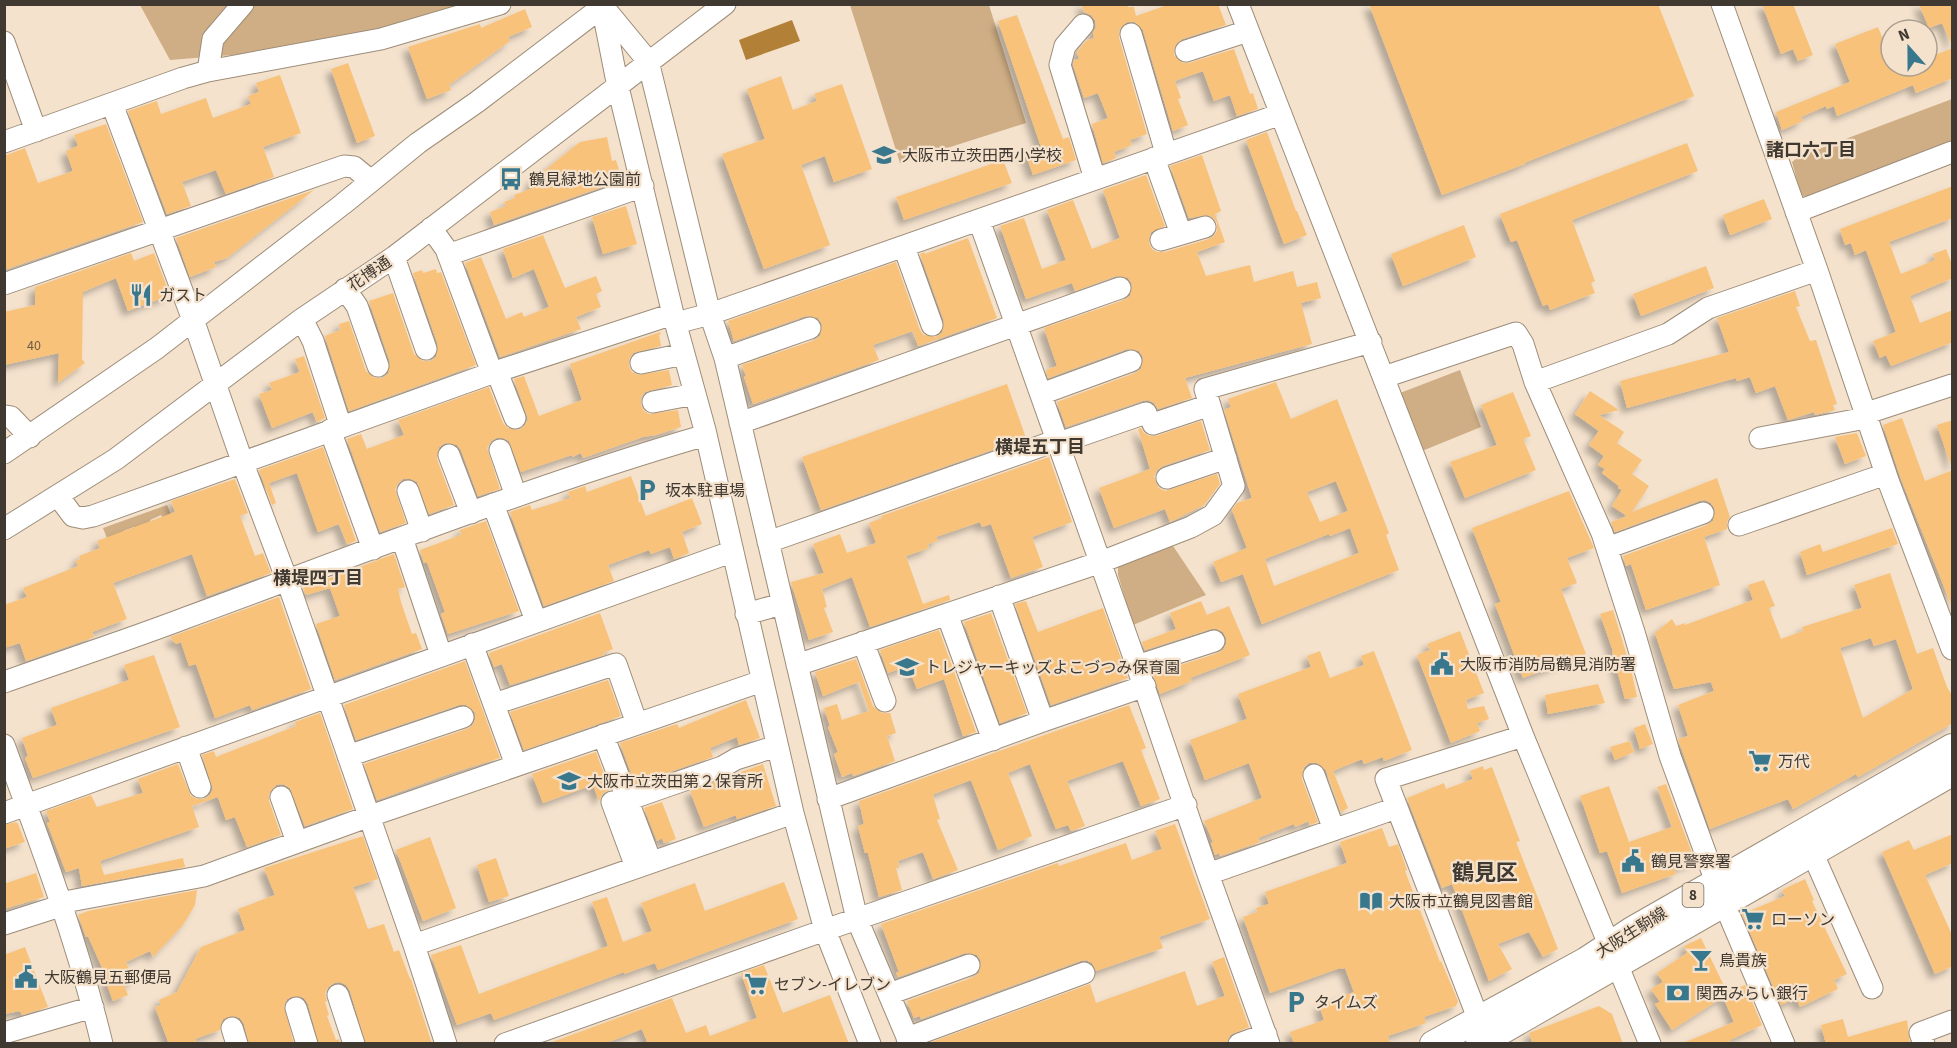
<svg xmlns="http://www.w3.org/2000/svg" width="1957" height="1048" font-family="'Source Sans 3','Noto Sans JP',sans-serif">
  <defs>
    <filter id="shadow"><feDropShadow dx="-5.5" dy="5.5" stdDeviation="3" flood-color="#0004"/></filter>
  </defs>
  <rect width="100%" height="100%" fill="#f4e2cd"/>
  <!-- green -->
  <path fill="#cfae85" d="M140,5H459L357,35L244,54L170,60Z
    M850,5H989L1026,123L900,163Z
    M1952,99V143L1813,200L1801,195L1792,162L1800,156Z
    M1460,370L1481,427L1422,451L1400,393Z
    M167,505L172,517L164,520L161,515L150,520L151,525L136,531L134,527L123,531L124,535L108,541L103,528Z
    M1173,546L1206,595L1133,625L1118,575V564Z"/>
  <!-- water -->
  <path fill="#b38037" d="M792,20L800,41L746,60L739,40Z"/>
  <!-- building -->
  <path fill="#f8c27a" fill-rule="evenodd" filter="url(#shadow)" d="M1081,4H1127L1128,7H1134L1136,16L1170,4H1218L1226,25L1182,39L1174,48V55L1183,63H1189L1234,49L1250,94L1253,93L1258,109L1237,116L1230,95L1214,101L1203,71L1175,81L1181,98L1178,99L1188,125L1173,131L1143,30L1135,22H1127L1119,30V38L1147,134L1130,140L1132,145L1114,152L1116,158L1103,163L1092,124L1108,118L1098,93L1084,98L1073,65L1074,60L1079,59L1077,52L1086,41L1094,38L1093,33L1096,27L1095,20L1091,15L1084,12Z
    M1369,4H1658L1694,96L1524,163L1525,164L1442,195Z
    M1762,4H1793L1813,55L1798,61L1793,49L1781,54Z
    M1919,4H1953V47L1942,23L1929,28Z
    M525,9L532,27L508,37L510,41L449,85L451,90L427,99L408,47L480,24L481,28Z
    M1017,15L1063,139L1069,137L1076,160L1033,175L1025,152L1041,147L998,21Z
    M1878,27L1891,59V66H1927V58L1953,48V78L1916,93L1913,85L1837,116L1834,106L1827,109L1826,106L1801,117L1803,121L1782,130L1776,112L1850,82L1835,44Z
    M348,63L375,136L357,143L331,69Z
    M280,75L301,133L263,147L274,177L226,194L216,170L182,182L191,206L167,214L128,111L157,101L161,114L206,98L213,118L251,104L248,96L259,92L256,83Z
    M781,76L793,110L817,101L814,94L842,84L872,169L834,182L825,156L801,165L830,245L764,269L722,154L765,139L747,89Z
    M106,124L143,222L4,270V156L25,148L38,183L73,171L66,151L78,146L74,135Z
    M1267,132L1296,211H1297L1307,235L1284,244L1246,140Z
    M607,137L612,161L616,160L622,180L494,225L490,212L506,206L504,202L515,198L514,195L533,188L529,183L580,142Z
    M1687,143L1698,171L1572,220L1595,281L1591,283L1595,293L1550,310L1548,304L1543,306L1517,240L1511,242L1500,214Z
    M1202,155L1221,211L1215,214L1225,242L1197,252L1206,276L1250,265L1254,282L1293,271L1297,287L1317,282L1321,298L1301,303L1312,344L1185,378L1192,398L1158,409L1154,403L1148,400L1142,401L1066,427L1057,402L1135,373L1141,369L1143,357L1139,351L1127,349L1048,378L1046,370L1057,366L1044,328L1124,300L1130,296L1132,284L1128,278L1116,276L1075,291L1072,283L1026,299L1000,226L1024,218L1042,269L1066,260L1047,210L1073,200L1092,249L1120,238L1103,190L1146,175L1165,226L1151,232L1149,243L1152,249L1157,252H1165L1209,239L1214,236L1217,231V223L1213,217L1207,215L1189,218L1170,166Z
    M1003,160L1012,183L904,220L896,197Z
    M1953,186V218L1889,242L1901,274L1935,260L1933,254L1946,249L1953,267V278L1910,296L1920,323L1953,310V342L1891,366L1886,355L1880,358L1873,341L1896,332L1866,250L1855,255L1851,243L1845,245L1840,229Z
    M314,190L227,258L214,262L216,267L190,277L176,238Z
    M1764,199L1772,219L1730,235L1723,215Z
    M626,206L637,244L603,254L592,217Z
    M1464,225L1476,257L1403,286L1391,254Z
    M543,235L565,288L596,276L602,291L596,294L601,307L576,317L581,329L500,357L465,263L481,257L506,319L522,312L524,317L549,307L534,269L513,278L503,249Z
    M968,238L997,318L918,346L913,331L873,345L879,360L753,404L744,377L746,376L742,365L815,340L820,336L822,324L818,318L806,316L734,341L728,321L896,262L920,330L924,335L936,337L942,333L944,321L920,254L925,252V254Z
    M131,253L134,261L154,253L170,295L128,311L116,278L83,292L82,359L85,363L58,383L59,353L4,365V312L35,305V287Z
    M1706,266L1714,288L1641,316L1633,294Z
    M436,269L437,273L441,272L476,365L349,411L325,336L340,330L339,324L349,321L366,371L375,378H383L388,374L390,362L369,301L393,293L414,354L423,361H431L436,357L438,345L413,273L422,270L423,273Z
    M1795,291L1800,306L1796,307L1810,341L1816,340L1837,404L1833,405L1835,410L1815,415L1814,412L1788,420L1775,386L1756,393L1750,377L1737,381L1736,378L1627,408L1620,381L1729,352L1717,318Z
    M660,332L661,334L659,335L661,346L633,353L629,360V366L632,372L638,375L669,370L672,385L645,392L641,397V405L644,411L649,414L678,410L681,427L656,435L643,437L583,458L581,453L572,457V455L521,472L509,441L503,438H496L491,441L487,448L500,489L478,496L461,450L457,445L445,443L439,447L437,459L454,505L429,514L417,482L411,479H403L398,483L395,489L406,523L380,532L347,439L361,434L367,449L404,435L398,420L489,387L503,423L508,428L519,430L525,425L528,419L514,379L524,376L539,416L582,400L570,364Z
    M304,356L325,418L317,422L313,412L272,428L259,394L272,390L269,383L300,372L295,359Z
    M1276,382L1291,419L1337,399L1389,533L1386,535L1399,570L1262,624L1243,574L1221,582L1213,562L1247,548L1232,510L1237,503L1252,498L1224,410L1231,407L1228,399ZM1336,481L1348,511L1320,522L1307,492ZM1350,528L1359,553L1274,586L1265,559L1329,534L1330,536Z
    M1007,384L1026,438L821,510L802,457Z
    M1590,391L1619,410L1599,415L1624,432L1617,443L1642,460L1632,474L1649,486L1632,512L1717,478L1730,517L1727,522V529L1704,537L1720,585L1646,610L1631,564L1626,566L1623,556L1707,525L1713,521L1715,509L1711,503L1705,500L1699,501L1615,532L1611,522L1627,516L1612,506L1622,490L1618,488L1619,486L1602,473L1605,469L1598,465L1604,456L1589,445L1599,431L1575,414Z
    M1513,392L1531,436L1523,439L1536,470L1465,498L1450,462L1497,445L1481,405Z
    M1902,418L1925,481L1953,470V609L1901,479L1883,425Z
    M1953,420V465H1951L1937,425Z
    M1201,421L1210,450L1163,466L1157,470L1154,476L1158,487L1165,491L1217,474L1220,484L1204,505L1170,522L1165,509L1114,528L1099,488L1150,469L1138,429L1141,428L1144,433L1150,436H1156Z
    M1857,433L1866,456L1845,464L1835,437Z
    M323,447L356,541L347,544L339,524L318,532L297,473L269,483L276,503L272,505L259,470Z
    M1049,457L1072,522L1032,537L1043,567L1011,578L991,524L982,527L980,522L936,537L938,541L928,544L929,548L906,556L923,604L949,595L950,600L870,627L852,577L822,589L827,607L824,608L833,632L809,640L791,582L824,573L813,544L840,534L847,553L876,543L869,523L882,518L881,516Z
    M631,476L646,516L692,498L702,524L682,532L689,553L674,559L670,547L651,554L649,550L624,559L608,565L614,581L544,606L510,512L530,505L532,510L570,498L568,492L585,486L587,492Z
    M235,479L248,513L240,516L255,556L263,553L271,573L207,596L192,554L113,583L127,619L92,632L94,637L26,661L20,643L4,648V605L27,597L23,588L78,566L76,561L80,559L79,556L100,548L97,541L175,512L171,501Z
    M1569,491L1594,548L1567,558L1577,583L1561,589L1586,654L1523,678L1495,604L1501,602L1472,528Z
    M486,521L519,611L448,634L441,614L445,612L427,562L424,563L420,550L461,535L460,530Z
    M1892,528L1898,544L1807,575L1800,552L1820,544L1823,552Z
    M394,554L405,587L398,589L401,602L412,634L416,633L422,649L335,680L316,624L340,616L330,588L306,595L303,588Z
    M1890,573L1917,654L1933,648L1947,687L1953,697V723L1858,777L1856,774L1793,809L1788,799L1710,829L1678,739L1688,736L1678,705L1714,691L1711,682L1674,689L1655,633L1672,619L1676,626L1685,623V625L1753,600L1748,585L1764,580L1775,606L1769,608L1781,639L1803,631L1802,627L1862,608L1854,585ZM1871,638L1874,646L1896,639L1913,689L1863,718L1840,648Z
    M279,597L311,689L252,710L250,705L215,718L196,664L189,666L181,642L176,644L170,637Z
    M1026,601L1038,632L1103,608L1128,678L1051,705L1015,604Z
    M1201,601L1207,615L1229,606L1250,655L1190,678L1192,681L1160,694L1153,674L1218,653L1223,650L1226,644V638L1223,632L1217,629H1211L1145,650L1142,642L1176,629L1170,613Z
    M1613,610L1631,669L1637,697L1625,699L1612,652L1613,651L1600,614Z
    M600,613L613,649L603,653L604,655L510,685L502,664L494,667L489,653Z
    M991,613L1027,713L1000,723L964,622Z
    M939,630L976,732L963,736L944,679L917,689L908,666L888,673L880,650Z
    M1460,631L1484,693L1466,700L1468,709L1484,706L1489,719L1477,723L1480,731L1451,743L1417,655L1430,650L1427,644Z
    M1320,651L1330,678L1364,665L1361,656L1374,651L1412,750L1384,761L1383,757L1364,764L1362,759L1333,771L1348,808L1341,812L1326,770L1317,763H1309L1304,767L1302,779L1318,822L1310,825L1309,821L1295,827L1294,824L1258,838L1260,842L1220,856L1219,853L1215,855L1211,843L1213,842L1204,821L1262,798L1249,763L1205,780L1190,740L1247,719L1238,694L1311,667L1307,656Z
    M154,655L180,727L33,778L25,758L28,756L22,738L57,725L51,708L129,680L124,665Z
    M856,659L873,706L882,713H890L896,733L887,736L895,761L853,776L852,773L842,777L834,754L838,752L828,727L830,726L824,708L837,704L842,720L869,711L859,682L823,696L815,672Z
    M465,661L500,758L449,774L377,800L364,764L467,729L472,726L475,720V712L466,705H459L356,740L344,705Z
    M608,680L621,716L524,750L510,712Z
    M1598,684L1605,703L1548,714L1545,695Z
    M746,700L760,738L739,745L737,737L710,748L713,757L635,784L620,743L677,724L679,728Z
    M1129,705L1146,748L1141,750L1160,799L1141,806L1123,761L1067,781L1085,826L1071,831L1068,825L1056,829L1030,764L1008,773L1032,836L998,850L971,780L934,794L933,796L940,819L937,820L958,870L933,879L923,852L898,861L899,868H896L902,890L879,897L868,853H865L858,826L864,824L859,801Z
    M320,713L353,809L305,826L290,788L283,784L276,785L269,794V801L281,835L247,847L235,817L226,820L218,797L192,806L199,827L100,861L104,875L183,858L185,867L82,886L79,868L66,872L47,823L50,822L46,811L91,795L97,807L143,793L138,779L178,764L191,796L197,799H205L210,795L213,789L202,755L214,751L216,757L296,726L295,722Z
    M1645,724L1653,744L1640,749L1634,728Z
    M1630,741L1634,752L1615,760L1610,747Z
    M596,752L610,790L603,793L599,801L593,785L543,803L532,774Z
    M763,764L776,806L737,819L736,815L704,827L690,791Z
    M1483,766L1484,770L1492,767L1520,841L1516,842L1558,949L1543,957L1529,932L1498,944L1512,969L1489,981L1452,884L1442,888L1407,798L1444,783L1446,789L1473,779L1470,771Z
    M1666,784L1695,861L1674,869L1676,874L1622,893L1607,851L1600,853L1580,796L1609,786L1629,842L1672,827L1657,787Z
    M662,802L676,839L664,843L662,838L657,841L644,808Z
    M16,822L18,824L25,842L4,849V825Z
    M1175,824L1210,919L1159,937L1163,948L1096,971L1092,963L1086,960L1080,961L921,1019L920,1016L914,1018L907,1001L974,977L979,973L981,961L977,955L965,953L898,977L896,973L899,972L881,924L1058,863L1059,866L1126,843L1132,860L1162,849L1155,831Z
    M1382,828L1389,847L1398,844L1407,870L1405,871L1440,962L1441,961L1458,1001L1456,1006L1424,1017L1426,1023L1388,1036L1390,1044H1294L1290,1032L1324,1020L1319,1005L1354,992L1345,968L1340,969V968L1270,993L1243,917L1257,912L1256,908L1269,904L1265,892L1347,863L1340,842Z
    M1953,834V863L1925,875L1953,937V966L1935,974L1882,852L1909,840L1914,850Z
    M363,836L378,879L353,887L368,929L384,924L394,952L399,950L410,979H411L432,1044H366L350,991L346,985L340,982L334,983L328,987L325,993L327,1001L325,1002L329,1015L327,1016L336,1040L339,1039L340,1044H319L308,1004L304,998L298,996L287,999L284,1006L294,1044H249L244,1024L240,1018L234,1016L223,1019L220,1030L195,1039L197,1044H169L155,1007L161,1005L159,1000L177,992L201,947L245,930L238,909L275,895L264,868Z
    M430,837L456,908L423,921L396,850Z
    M496,858L509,896L489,902L477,865Z
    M36,873L44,897L4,909V884Z
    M1805,879L1814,900L1812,901L1847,974L1834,980L1838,989L1800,1007L1796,998L1781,1005L1742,914L1785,896L1782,890Z
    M784,882L798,919L658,970L655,963L624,974V972L494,1020L491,1013L457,1025L431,955L461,945L479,994L608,946L592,902L607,897L623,942L652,931L641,903L695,883L705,911Z
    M197,890L195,905L183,925L153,957L150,951L126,962L134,981L124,985L128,995L113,1001L106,982L108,981L88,936L86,937L78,915L88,911Z
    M1701,938L1727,992L1745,985L1762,1025L1730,1040L1731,1044L1683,1043L1734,1022L1723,997L1672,1030L1655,1004L1660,1002L1651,989L1663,982L1657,973L1687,953L1684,946Z
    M25,947L48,1007L22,1015L20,1011L4,1014V955Z
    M1224,957L1249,1027L1230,1035L1227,1044L929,1043L1090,984L1096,1003L1185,971L1197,1006L1225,996L1212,962Z
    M764,965L783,1013L830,995L849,1044H648L642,1029L604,1044H547L672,998L686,1033L706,1025L710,1036L757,1018L741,973Z
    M1599,1006L1612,1014L1623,1044H1533L1529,1033Z
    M1843,1019L1848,1037L1907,1020L1910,1044H1826L1821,1025Z"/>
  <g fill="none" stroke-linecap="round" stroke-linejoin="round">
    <!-- minor casing -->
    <g stroke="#9d8d79" stroke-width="23">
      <path id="minor" d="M601,4L648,61L710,314L725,358L857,919L910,1044
        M1238,4L1523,736L1650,1044
        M1722,4L1817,270L1889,483L1952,649
        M603,11L618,87L673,314L705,430L793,813L825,930L870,1044
        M1083,25L1065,46L1060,65L1095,179
        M1131,34L1166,153
        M4,42L36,131
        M1186,51L1248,31
        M208,71L213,39L243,4
        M112,104L196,328L242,461L287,580L414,945L446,1044
        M4,142L183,78L208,71L381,39L500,4
        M1154,158L1181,234
        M1796,212L1952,152
        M979,220L1137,666L1208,874L1269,1044
        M431,228L446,249L492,373
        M1161,240L1205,227
        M904,247L932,325
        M448,255L643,186
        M394,257L426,349
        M4,284L344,166L354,167L371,181
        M345,289L357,306L378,366
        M302,319L313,341L341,427
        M676,323L710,314L1281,114
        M725,358L810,328
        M641,363L684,354
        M497,372L515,418
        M1384,377L1516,333L1523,344L1535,382L1602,533L1634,632L1670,756L1716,882
        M1535,382L1668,334L1708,308L1817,270
        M1041,394L1131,361
        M653,402L695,394
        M1864,414L1952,385
        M4,416L11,417L30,437
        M740,423L1120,288
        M1153,424L1210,405
        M330,430L373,549
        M1760,438L1866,418
        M1059,443L1146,413
        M500,450L516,496
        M4,453L157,348L343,204L418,143L477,102L606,4
        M449,455L471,513
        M1167,478L1226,458
        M408,491L422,531
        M58,496L73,516L83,518L93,516L492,373L673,314
        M493,504L536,621
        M1739,525L1886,474
        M4,529L116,459L302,319L394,257L725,4
        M402,538L441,655
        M768,542L1058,440
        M1607,548L1703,513
        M999,596L1043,721
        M746,614L782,604
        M947,614L993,740
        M863,642L885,701
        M472,644L516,765
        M797,665L1101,562L1191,527L1213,515L1234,486L1205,389L1371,342
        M1137,666L1214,641
        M4,682C66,660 128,640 188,617C360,554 530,486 706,435
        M494,704L616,664L637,724
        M603,735L651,862
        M4,745C40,842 78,943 102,1044
        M186,747L200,787
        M348,756L463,717
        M1314,775L1334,830
        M281,797L297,842
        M828,799L1043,721L1145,686
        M627,800L722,767L736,759L777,746
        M612,802L636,867
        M4,813L731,552
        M1812,852L1872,988
        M1208,874L1396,808
        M59,903L204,876L370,816L762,681
        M1730,917L1784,1044
        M4,924L60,906
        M414,945L793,813
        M889,994L969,965
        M338,995L354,1044
        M296,1008L307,1044
        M1478,1018L1386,779L1523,736
        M232,1028L237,1044
        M4,1033L93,1007
        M907,1038L1084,973
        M505,1044L825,930L1186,805
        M1239,1044L1266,1034
        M1924,1044L1920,1033L1952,1021"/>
    </g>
    <!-- major casing -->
    <g stroke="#9d8d79" stroke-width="28">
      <path id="major" d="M1433,1044L1585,961L1632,930L1952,747
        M1479,1044L1952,773"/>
    </g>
    <!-- minor -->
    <use href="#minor" stroke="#fff" stroke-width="21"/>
    <!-- major -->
    <use href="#major" stroke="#fff" stroke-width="26"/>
  </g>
  <!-- icons -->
  <defs>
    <g id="school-bare" transform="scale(1.8)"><path d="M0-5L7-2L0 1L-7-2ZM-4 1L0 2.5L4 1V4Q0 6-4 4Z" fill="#38778c" stroke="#f4e2cd" stroke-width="2.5" paint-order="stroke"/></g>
    <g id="bus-bare" transform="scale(1.8)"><path d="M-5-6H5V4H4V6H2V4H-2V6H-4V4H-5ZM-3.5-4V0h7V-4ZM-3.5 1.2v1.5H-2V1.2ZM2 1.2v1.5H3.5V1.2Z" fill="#38778c" stroke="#f4e2cd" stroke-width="2.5" paint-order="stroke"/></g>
    <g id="restaurant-bare" transform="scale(1.8)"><path d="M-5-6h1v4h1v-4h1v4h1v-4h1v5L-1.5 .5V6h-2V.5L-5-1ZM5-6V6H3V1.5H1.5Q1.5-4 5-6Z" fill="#38778c" stroke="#f4e2cd" stroke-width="2.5" paint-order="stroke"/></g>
    <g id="parking-bare" transform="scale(1.8)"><path d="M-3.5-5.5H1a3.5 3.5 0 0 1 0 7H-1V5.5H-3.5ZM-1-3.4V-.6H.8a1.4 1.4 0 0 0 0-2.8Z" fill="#38778c" stroke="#f4e2cd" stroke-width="2.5" paint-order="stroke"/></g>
    <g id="civic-bare" transform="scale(1.8)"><path d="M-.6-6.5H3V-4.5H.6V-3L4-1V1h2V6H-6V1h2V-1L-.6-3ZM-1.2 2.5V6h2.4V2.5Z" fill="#38778c" stroke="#f4e2cd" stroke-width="2.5" paint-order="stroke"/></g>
    <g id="supermarket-bare" transform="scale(1.8)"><path d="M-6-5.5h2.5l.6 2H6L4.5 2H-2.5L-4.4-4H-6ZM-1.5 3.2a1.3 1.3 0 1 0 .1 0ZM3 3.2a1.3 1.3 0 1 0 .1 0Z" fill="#38778c" stroke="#f4e2cd" stroke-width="2.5" paint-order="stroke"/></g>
    <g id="library-bare" transform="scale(1.8)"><path d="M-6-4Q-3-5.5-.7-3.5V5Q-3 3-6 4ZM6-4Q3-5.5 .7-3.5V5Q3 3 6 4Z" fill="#38778c" stroke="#f4e2cd" stroke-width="2.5" paint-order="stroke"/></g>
    <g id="bar-bare" transform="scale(1.8)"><path d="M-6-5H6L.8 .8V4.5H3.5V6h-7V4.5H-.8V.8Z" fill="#38778c" stroke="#f4e2cd" stroke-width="2.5" paint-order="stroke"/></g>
    <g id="bank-bare" transform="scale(1.8)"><path d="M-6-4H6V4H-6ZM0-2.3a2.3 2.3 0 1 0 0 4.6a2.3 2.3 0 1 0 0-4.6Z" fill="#38778c" stroke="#f4e2cd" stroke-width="2.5" paint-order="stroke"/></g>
  </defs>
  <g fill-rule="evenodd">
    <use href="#school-bare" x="884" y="155"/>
    <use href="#bus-bare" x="511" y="179"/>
    <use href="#restaurant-bare" x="141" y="295"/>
    <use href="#parking-bare" x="647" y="490"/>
    <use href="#civic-bare" x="1442" y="664"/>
    <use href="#school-bare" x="907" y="667"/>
    <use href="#supermarket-bare" x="1760" y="761"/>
    <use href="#school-bare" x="569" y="781"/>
    <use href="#civic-bare" x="1633" y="861"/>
    <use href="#library-bare" x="1371" y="901"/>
    <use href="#supermarket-bare" x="1753" y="919"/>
    <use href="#bar-bare" x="1701" y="960"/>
    <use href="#civic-bare" x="26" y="977"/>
    <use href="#supermarket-bare" x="756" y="984"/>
    <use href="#bank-bare" x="1678" y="993"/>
    <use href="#parking-bare" x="1296" y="1002"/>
  </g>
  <g text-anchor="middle" stroke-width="4.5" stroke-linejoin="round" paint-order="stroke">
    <!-- number labels -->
    <g font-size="14" fill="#6e5b43">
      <text x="34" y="350">40</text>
    </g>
    <!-- shield labels -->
    <rect fill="#f4e2cd" stroke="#766c60" stroke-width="1.5" x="1682.5" y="883" width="21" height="24" rx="4.5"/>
    <g font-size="15" font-weight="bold" fill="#403931">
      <text x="1693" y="900">8</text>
    </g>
    <!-- poi labels -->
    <g font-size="16" fill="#403931" stroke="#f4e2cd" text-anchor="start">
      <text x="902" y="161">大阪市立茨田西小学校</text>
      <text x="529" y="185">鶴見緑地公園前</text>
      <text x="159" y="301">ガスト</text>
      <text x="665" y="496">坂本駐車場</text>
      <text x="1460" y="670">大阪市消防局鶴見消防署</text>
      <text x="925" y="673">トレジャーキッズよこづつみ保育園</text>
      <text x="1778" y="767">万代</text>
      <text x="587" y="787">大阪市立茨田第２保育所</text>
      <text x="1651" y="867">鶴見警察署</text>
      <text x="1389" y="907">大阪市立鶴見図書館</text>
      <text x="1771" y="925">ローソン</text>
      <text x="1719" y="966">鳥貴族</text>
      <text x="44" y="983">大阪鶴見五郵便局</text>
      <text x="774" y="990">セブン-イレブン</text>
      <text x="1696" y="999">関西みらい銀行</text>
      <text x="1314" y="1008">タイムズ</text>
    </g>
    <!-- street labels -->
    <g font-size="16" fill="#403931" stroke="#f4e2cd">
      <text transform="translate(369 273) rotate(-34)" y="6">花博通</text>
      <text transform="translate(1631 932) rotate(-32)" y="6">大阪生駒線</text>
    </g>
    <!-- neighbourhood labels -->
    <g font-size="18" font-weight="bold" fill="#403931" stroke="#f4e2cd">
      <text x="1811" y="156">諸口六丁目</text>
      <text x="1040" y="453">横堤五丁目</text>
      <text x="318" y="584">横堤四丁目</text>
    </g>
    <!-- district labels -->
    <g font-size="22" font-weight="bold" fill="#403931" stroke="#f4e2cd">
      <text x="1485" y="880">鶴見区</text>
    </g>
  </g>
  <!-- border -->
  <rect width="1957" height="1048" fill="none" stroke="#403931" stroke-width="12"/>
  <!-- north arrow -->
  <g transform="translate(1909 48) rotate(339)"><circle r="28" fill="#f4e2cd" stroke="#ac9e8f" stroke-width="1.5"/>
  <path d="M0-4.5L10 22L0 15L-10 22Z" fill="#38778c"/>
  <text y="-9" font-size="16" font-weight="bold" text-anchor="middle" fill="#403931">N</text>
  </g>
</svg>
